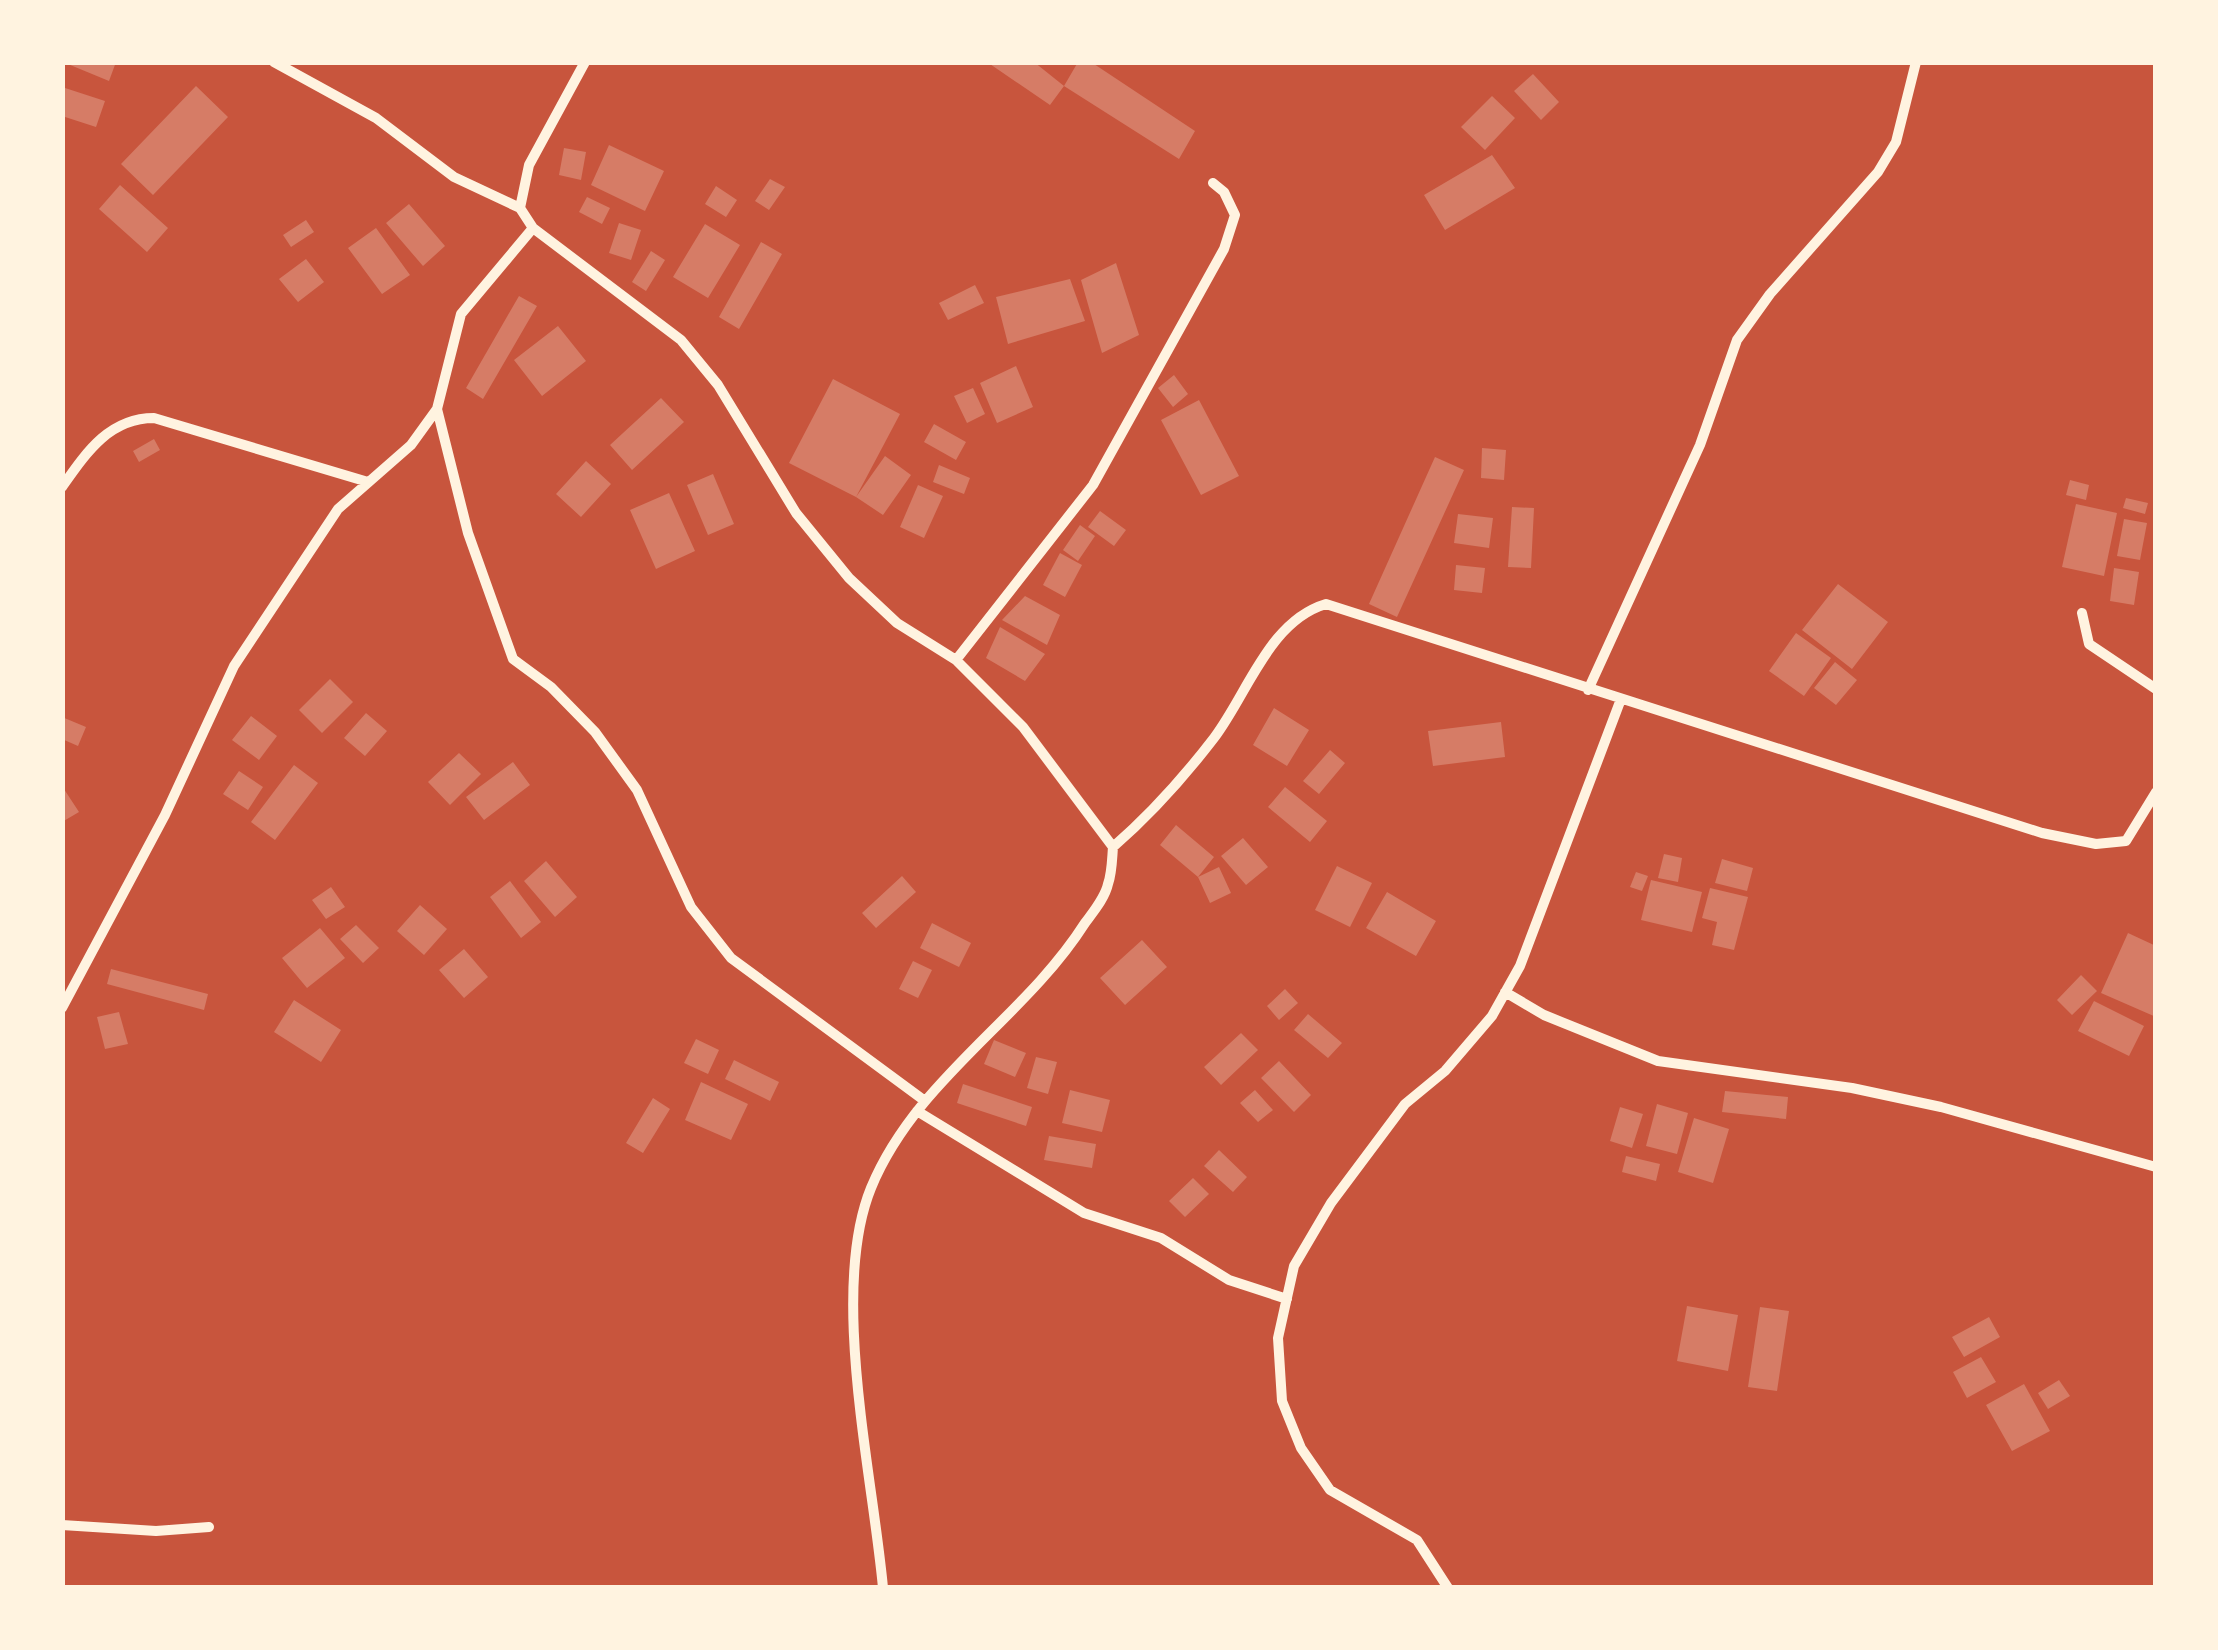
<svg xmlns="http://www.w3.org/2000/svg" width="2218" height="1650" font-family="Overpass,sans-serif">
  <rect width="100%" height="100%" fill="#c8553d"/>
  <!-- building -->
  <path fill="#d67c66" d="M63,62H116L109,81Z
    M987,62H1034L1064,86L1050,105Z
    M1078,62H1091L1195,131L1179,159L1064,86Z
    M1533,74L1559,102L1541,120L1514,91Z
    M196,86L228,117L153,195L121,164Z
    M62,87L105,101L96,127L62,116Z
    M1492,96L1515,118L1485,150L1461,127Z
    M609,145L664,171L645,211L591,185Z
    M564,148L586,152L581,180L559,175Z
    M1492,155L1515,188L1445,230L1424,195Z
    M770,179L785,187L769,210L755,201Z
    M120,185L168,228L147,252L99,209Z
    M716,186L737,200L726,217L705,204Z
    M587,197L610,208L602,224L579,212Z
    M409,204L445,246L423,266L386,223Z
    M306,220L314,232L291,247L283,235Z
    M619,223L641,230L631,260L609,253Z
    M705,224L740,245L708,298L673,277Z
    M376,228L410,275L382,294L348,248Z
    M761,242L782,254L739,329L719,317Z
    M651,251L665,260L646,291L632,282Z
    M306,259L324,282L298,302L279,279Z
    M1116,263L1139,335L1102,353L1081,280Z
    M1070,279L1085,321L1008,344L996,297Z
    M975,285L984,303L948,320L939,303Z
    M519,296L537,306L483,399L466,388Z
    M558,326L586,361L542,396L514,360Z
    M1016,366L1033,407L997,423L980,383Z
    M1174,375L1188,394L1173,407L1158,388Z
    M833,379L900,414L856,497L789,463Z
    M973,388L985,414L967,423L954,396Z
    M661,398L684,422L632,470L610,445Z
    M1199,400L1239,476L1201,495L1161,420Z
    M934,424L966,442L956,460L924,442Z
    M154,439L160,450L139,462L133,451Z
    M1482,448L1506,450L1504,480L1481,478Z
    M885,456L911,475L883,515L856,497Z
    M1435,457L1464,470L1397,617L1369,604Z
    M586,461L611,484L581,517L556,494Z
    M939,465L970,478L964,494L933,482Z
    M713,474L734,524L708,535L687,485Z
    M2070,480L2089,485L2086,500L2066,495Z
    M918,485L943,496L924,538L900,527Z
    M669,493L695,551L656,569L630,510Z
    M2126,498L2148,503L2145,514L2123,508Z
    M2076,504L2117,513L2104,576L2062,567Z
    M1512,507L1534,508L1531,568L1508,567Z
    M1100,511L1126,530L1114,546L1088,527Z
    M1458,514L1493,518L1489,548L1454,543Z
    M2124,519L2147,523L2140,560L2117,556Z
    M1080,525L1095,536L1078,561L1063,550Z
    M1060,553L1082,565L1065,597L1043,585Z
    M1456,565L1485,568L1482,593L1454,590Z
    M2114,568L2139,572L2134,605L2110,601Z
    M1838,584L1888,622L1852,669L1802,630Z
    M1025,596L1060,615L1047,645L1002,620Z
    M1000,627L1045,654L1025,681L986,658Z
    M1796,633L1831,658L1804,696L1769,671Z
    M1835,662L1857,680L1836,705L1814,688Z
    M330,679L353,702L322,733L299,710Z
    M1274,708L1309,730L1287,766L1253,745Z
    M366,713L387,731L365,756L344,738Z
    M251,716L277,736L259,760L232,740Z
    M62,717L86,727L78,746L62,739Z
    M1501,722L1505,757L1433,766L1428,731Z
    M1330,750L1345,763L1319,794L1303,781Z
    M459,753L481,774L450,805L428,782Z
    M513,762L530,785L484,820L466,797Z
    M294,765L318,783L275,840L251,822Z
    M239,771L263,787L248,810L223,794Z
    M62,786L79,812L62,822Z
    M1285,787L1327,821L1310,842L1268,807Z
    M1176,825L1214,857L1198,877L1160,845Z
    M1243,838L1268,867L1246,885L1221,856Z
    M1664,854L1682,858L1678,882L1658,878Z
    M1722,859L1753,868L1747,891L1715,883Z
    M546,861L577,897L555,917L524,881Z
    M1337,866L1372,883L1350,927L1315,910Z
    M1219,867L1231,893L1210,903L1198,877Z
    M1636,872L1648,876L1642,891L1630,887Z
    M902,876L916,892L876,928L862,913Z
    M1651,880L1702,892L1692,932L1641,920Z
    M510,881L541,922L521,938L490,897Z
    M331,887L345,907L326,919L312,900Z
    M1710,888L1748,897L1734,950L1712,945L1717,922L1702,918Z
    M1387,892L1436,921L1416,956L1366,928Z
    M420,905L447,929L424,955L397,931Z
    M932,923L971,943L959,967L920,948Z
    M356,925L379,948L363,963L340,939Z
    M320,928L345,958L307,988L282,958Z
    M2128,933L2156,946V1017L2101,993Z
    M1142,940L1167,967L1125,1005L1100,978Z
    M464,949L488,977L464,998L439,970Z
    M913,961L932,970L918,998L899,989Z
    M111,969L208,994L204,1010L107,984Z
    M2081,975L2097,991L2072,1015L2057,1000Z
    M1285,989L1298,1003L1279,1020L1267,1006Z
    M294,1000L341,1030L321,1062L274,1032Z
    M2094,1001L2144,1026L2129,1056L2078,1031Z
    M119,1012L128,1044L105,1049L97,1017Z
    M1308,1014L1342,1043L1328,1058L1294,1030Z
    M1241,1033L1258,1050L1221,1085L1204,1067Z
    M696,1039L719,1050L708,1074L684,1063Z
    M994,1040L1026,1053L1015,1077L984,1064Z
    M1036,1057L1057,1062L1048,1094L1027,1088Z
    M734,1060L779,1082L770,1101L725,1079Z
    M1279,1061L1311,1095L1294,1112L1261,1078Z
    M701,1082L748,1104L731,1140L685,1120Z
    M963,1084L1032,1107L1026,1126L957,1103Z
    M1070,1090L1110,1100L1102,1132L1062,1123Z
    M1255,1090L1273,1110L1258,1122L1240,1103Z
    M1725,1091L1788,1097L1786,1119L1722,1112Z
    M653,1098L670,1109L643,1153L626,1143Z
    M1657,1104L1688,1113L1677,1154L1646,1146Z
    M1620,1107L1643,1114L1632,1148L1610,1141Z
    M1694,1118L1729,1129L1713,1183L1678,1172Z
    M1049,1136L1096,1144L1092,1168L1044,1160Z
    M1219,1150L1247,1177L1233,1192L1204,1166Z
    M1626,1156L1660,1164L1656,1181L1622,1172Z
    M1193,1178L1209,1194L1185,1217L1169,1201Z
    M1687,1306L1738,1315L1728,1371L1677,1361Z
    M1760,1307L1789,1311L1777,1391L1748,1387Z
    M1989,1317L2000,1337L1964,1357L1952,1337Z
    M1981,1357L1996,1382L1967,1398L1953,1372Z
    M2059,1380L2070,1396L2048,1409L2038,1393Z
    M2024,1384L2050,1431L2012,1451L1986,1405Z"/>
  <g fill="none" stroke-linecap="round" stroke-linejoin="round">
    <!-- minor -->
    <path stroke="#fff3e0" stroke-width="10" d="M274,62L376,118L454,177L520,208
      M585,62L529,165L520,208L533,228L681,340L718,385L796,513L849,578L897,623L956,660L1023,727L1113,847C1112,859 1112,873 1108,884C1105,898 1093,912 1085,923C1024,1019 916,1079 871,1188C829,1291 873,1476 883,1588
      M437,409L468,533L513,659L551,687L595,732L637,790L691,907L731,958L925,1101
      M62,487C86,453 109,418 154,418L368,482
      M2082,613L2089,644L2156,689
      M956,660L1093,485L1224,249L1235,215L1224,192L1213,183
      M1588,690L1700,445L1737,340L1770,294L1878,172L1896,142L1916,62
      M1113,847C1151,814 1184,777 1214,738C1248,693 1269,621 1326,604L2042,833L2096,844L2126,841L2156,792
      M1505,992L1544,1015L1658,1061L1852,1088L1941,1107L2156,1167
      M62,1008L165,815L234,666L338,509L411,445L437,409L461,314L533,228
      M917,1111L1084,1213L1161,1238L1229,1280L1287,1299
      M62,1525L156,1531L209,1527
      M1448,1588L1417,1540L1330,1490L1301,1448L1282,1401L1278,1338L1294,1266L1331,1203L1405,1104L1445,1071L1492,1016L1520,966L1621,699"/>
  </g>
  <!-- border -->
  <rect width="2218" height="1650" fill="none" stroke="#fff3e0" stroke-width="130"/>
</svg>
